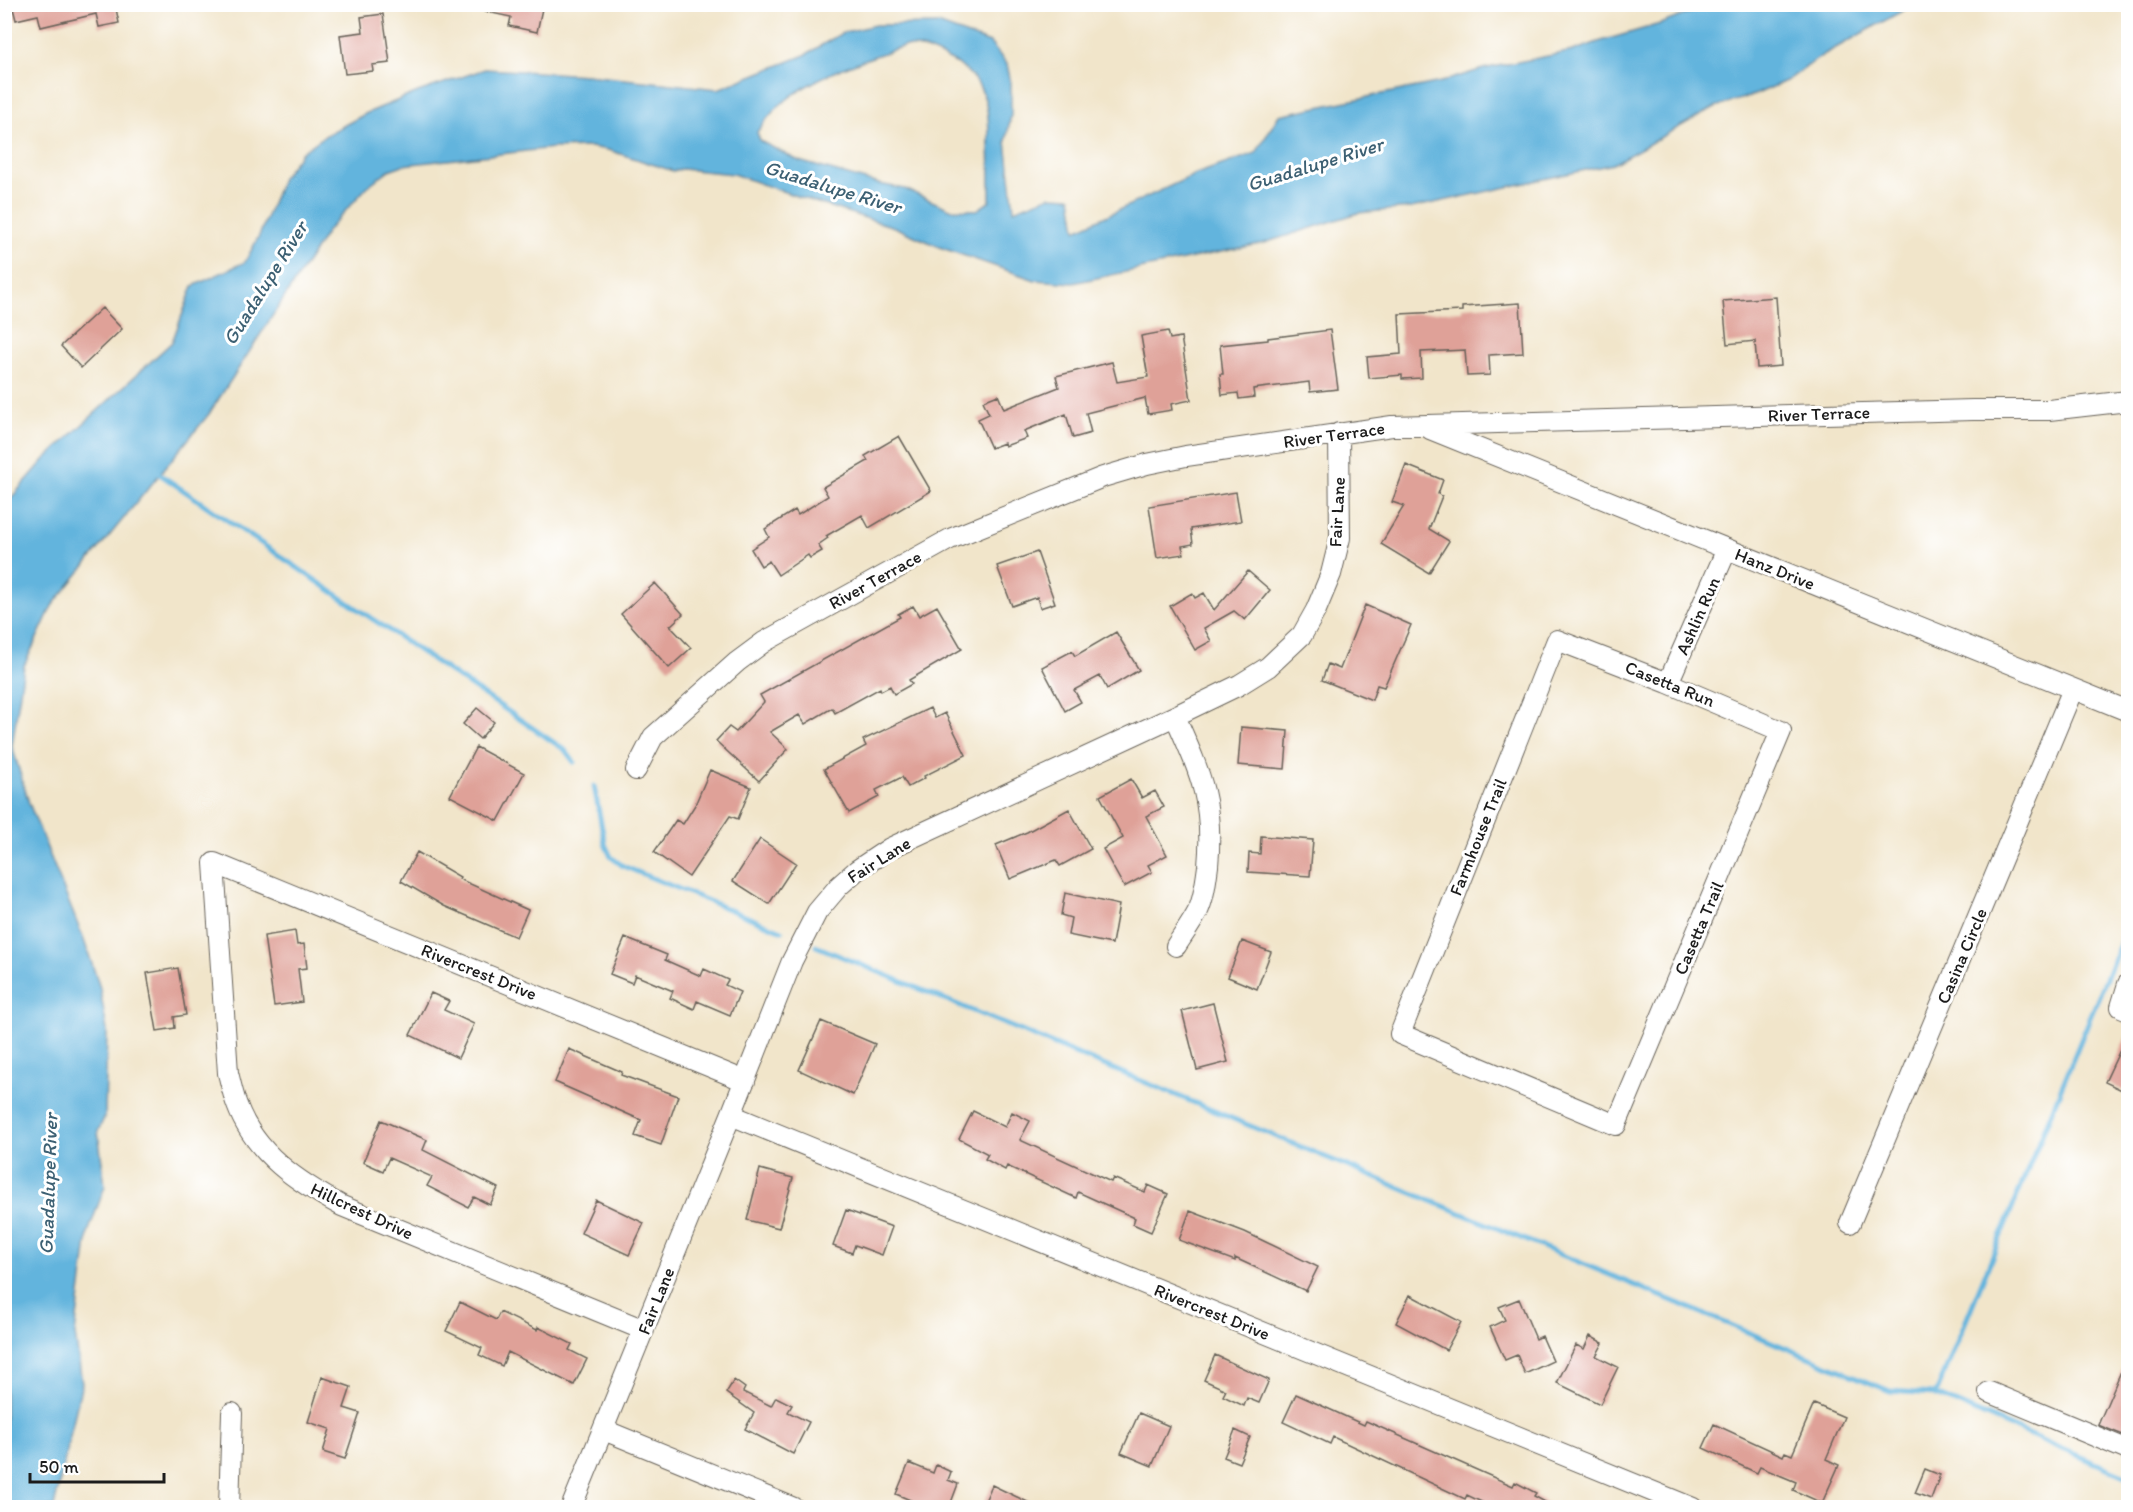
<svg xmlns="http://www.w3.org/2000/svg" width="2133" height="1512" font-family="Itim,sans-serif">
  <rect width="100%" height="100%" fill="#fff"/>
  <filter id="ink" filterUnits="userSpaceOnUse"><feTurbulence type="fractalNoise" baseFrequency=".0167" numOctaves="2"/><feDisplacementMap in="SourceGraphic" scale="12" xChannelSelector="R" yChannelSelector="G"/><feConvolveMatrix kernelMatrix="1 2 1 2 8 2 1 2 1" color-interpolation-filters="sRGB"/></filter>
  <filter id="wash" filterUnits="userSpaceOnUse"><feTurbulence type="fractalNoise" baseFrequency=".008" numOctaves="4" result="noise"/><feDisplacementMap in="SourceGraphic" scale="24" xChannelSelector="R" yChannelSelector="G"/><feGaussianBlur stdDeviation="1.35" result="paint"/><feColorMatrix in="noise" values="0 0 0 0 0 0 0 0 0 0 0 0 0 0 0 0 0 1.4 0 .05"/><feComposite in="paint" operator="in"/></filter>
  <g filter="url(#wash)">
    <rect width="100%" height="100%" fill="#f1e5ca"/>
    <!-- water -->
    <path fill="#62b4dd" stroke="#3f687c" stroke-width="1.5" fill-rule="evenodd" d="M1710,5H1913L1823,55L1788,80L1757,94L1715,107L1613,164L1411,208L1358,213L1264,243L1073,283L1035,280L942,248L894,227L802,198L733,174L682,169L673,171L608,150L591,147L553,148L403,165L389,170L369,185L328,230L209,414L52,606L24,666L12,746L29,803L84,940L100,988L107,1031L105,1116L98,1131L105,1186L88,1233L75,1334L82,1383L54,1507H5V505L45,459L172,342L193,286L245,262L260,234L282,178L302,152L328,134L367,113L418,92L485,69L587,75L718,89L805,55L842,33L875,25L938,24L990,43L1007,64L1011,83V115L1006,141L1014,210L1050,196L1071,197L1076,230L1196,174L1256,153L1279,115L1441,82L1483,69L1573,51L1598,42L1660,24ZM904,46C924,47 930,50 948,59C987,78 989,105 989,145C990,163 990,182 990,201L977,210L950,209L905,189L879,184L799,161L760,141L757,132C764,123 772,111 781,104C817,74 861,61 904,46Z"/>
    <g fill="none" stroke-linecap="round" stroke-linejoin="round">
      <!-- stream -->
      <path stroke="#62b4dd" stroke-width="5" d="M155,471L565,750L574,762
        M594,786L605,844L611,857L623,866L782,931
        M816,946L1890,1391L1934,1394L1938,1389L2128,925
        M1934,1394L2128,1477"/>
    </g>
    <g id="blocks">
      <!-- building -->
      <path fill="#dfa198" d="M12,4H115L119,23L99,27L96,14L41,27L38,15L16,20Z
        M482,4H543L537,32L509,26L511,17L482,11Z
        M383,14L390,63L372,65L373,71L345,74L340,35L363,32L361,17Z
        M1776,297L1781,366L1757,368L1755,341L1727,344L1723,301Z
        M1520,303L1523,353L1489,355L1490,375L1467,376L1465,350L1421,352L1422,378L1402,379V375L1369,378L1367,357L1401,354L1399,314L1462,311V307Z
        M102,308L122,329L81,368L61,346Z
        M1330,330L1338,389L1310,392L1309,382L1253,389L1254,397L1239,399L1238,393L1222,395L1220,374H1223L1220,345L1268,340V338Z
        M1168,331L1170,339L1181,337L1191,400L1171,404L1172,410L1148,414L1145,398L1086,413L1091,433L1073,438L1066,414L1024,431L1027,438L1005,446L1004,443L991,448L978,419L989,414L983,401L998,395L1004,409L1059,387L1056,376L1112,362L1117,382L1148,377L1141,336Z
        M899,436L931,491L869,528L862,515L826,536L828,538L818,545L822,551L810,558L808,555L778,575L769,561L761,566L751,549L769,537L765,529L795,510L798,515L828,496L823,487L868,461L865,456Z
        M1406,465L1443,480L1438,494L1442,496L1429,529L1449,541L1429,573L1381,544L1404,506L1392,502Z
        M1236,492L1241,521L1191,529L1193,544L1182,546L1184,554L1157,558L1149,506Z
        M1037,552L1055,603L1040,608L1037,597L1012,606L997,566Z
        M1248,571L1270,590L1245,620L1234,611L1204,628L1211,641L1195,650L1170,606L1192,593L1195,598L1204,593L1214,610Z
        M655,583L683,614L670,626L691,648L669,668L621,614Z
        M1365,605L1411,625L1384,687L1377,685L1372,700L1322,680L1328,664L1340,669Z
        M913,606L919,616L937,606L962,649L909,680L912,684L894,694L890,686L881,691L880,688L835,713L832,708L805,724L799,715L770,732L788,749L759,781L716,741L729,727L736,732L764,702L760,695L900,617L898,614Z
        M1116,632L1139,670L1107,689L1100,676L1074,690L1081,702L1065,711L1042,667L1072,651L1075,656Z
        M477,708L494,722L480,739L463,724Z
        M930,708L935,718L945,713L966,755L924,776L925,778L908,787L902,777L876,790L879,797L849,813L824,769L866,746L863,740Z
        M1241,727L1288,731L1285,769L1238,765Z
        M476,747L524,773L498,821L450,796Z
        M710,770L751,787L738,819L730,816L689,877L654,852L676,820L683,824L695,805Z
        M1131,779L1142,798L1155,791L1164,807L1146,816L1167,855L1148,865L1152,872L1124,887L1103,849L1123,838L1100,796Z
        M1069,809L1091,849L1060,866L1056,860L1010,879L996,845L1027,832Z
        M1261,836L1313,840L1310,876L1248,872L1249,853L1260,854Z
        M760,839L796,863L769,904L733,881Z
        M417,852L460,877L459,879L528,910L516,937L444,906L401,881Z
        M1065,893L1119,905L1112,944L1068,935L1071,918L1061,915Z
        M295,931L297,945L304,944L307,968L298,969L302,1002L274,1006L264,936Z
        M625,938L667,955L665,960L701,976L704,969L728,980L725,985L740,992L730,1015L697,1001L694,1009L670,998L673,991L635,975L632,983L610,974Z
        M1242,941L1271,952L1257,989L1228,977Z
        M178,968L186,1015L174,1017L175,1028L157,1031L147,973Z
        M431,993L449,1001L444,1010L474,1024L458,1058L410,1035Z
        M1213,1003L1228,1062L1197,1070L1182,1011Z
        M821,1021L875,1044L853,1095L799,1070Z
        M2128,1033V1093L2105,1082Z
        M569,1049L622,1072L621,1075L678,1096L661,1145L635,1136L641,1120L555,1082Z
        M973,1111L1005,1127L1012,1112L1030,1121L1020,1140L1111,1182L1113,1178L1145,1192L1148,1185L1168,1194L1151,1232L1133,1224L1135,1218L1078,1192L1076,1198L1007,1166L1005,1170L985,1159L988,1154L959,1139Z
        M381,1120L427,1140L423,1150L498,1188L490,1205L474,1197L468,1207L427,1186L432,1177L389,1158L383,1171L363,1162Z
        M760,1169L793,1178L779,1228L747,1220Z
        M596,1200L644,1223L629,1255L581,1233Z
        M846,1210L892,1227L882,1255L855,1245L852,1253L833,1246Z
        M1190,1211L1245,1232L1318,1267L1306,1291L1235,1258V1261L1179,1240Z
        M1410,1295L1461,1322L1446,1350L1396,1323Z
        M1519,1299L1536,1339L1542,1336L1553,1361L1525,1374L1517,1355L1505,1360L1490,1327L1505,1320L1499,1307Z
        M460,1302L496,1320L500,1312L537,1330L538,1327L572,1344L569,1350L587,1359L574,1385L508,1352L502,1366L479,1355L482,1348L446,1331Z
        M1590,1336L1603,1343L1596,1356L1618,1367L1600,1404L1557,1383L1576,1345L1584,1349Z
        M1215,1355L1269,1380L1259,1403L1247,1398L1244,1406L1223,1396L1226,1390L1204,1380Z
        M2128,1355V1437L2098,1425Z
        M322,1377L351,1387L344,1408L360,1413L345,1459L323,1452L330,1429L308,1422Z
        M734,1380L745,1388L743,1392L771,1406L776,1397L792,1405L788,1412L809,1422L793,1454L745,1429L754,1413L726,1393Z
        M1296,1394L1364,1425L1366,1421L1513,1486L1515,1482L1536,1493L1534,1496L1556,1508H1494L1467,1495L1465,1499L1333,1437L1330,1444L1283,1422Z
        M1814,1404L1844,1417L1826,1459L1839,1465L1822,1503L1793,1490L1796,1482L1760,1467L1757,1473L1703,1448L1714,1424L1783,1456L1785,1452L1792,1455Z
        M1139,1413L1169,1426L1152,1466L1121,1453Z
        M1235,1430L1250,1437L1239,1463L1224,1457Z
        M909,1463L933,1473L936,1465L951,1472L948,1480L958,1484L949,1508H929L896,1494Z
        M1925,1469L1940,1475L1931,1499L1915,1493Z
        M992,1485L1040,1508H982Z"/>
    </g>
  </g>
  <g filter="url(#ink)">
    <use href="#blocks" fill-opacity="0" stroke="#676259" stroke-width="1.5"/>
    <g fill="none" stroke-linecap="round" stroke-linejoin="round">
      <!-- minor casing -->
      <g stroke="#676259" stroke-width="22">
        <path id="minor" d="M1430,429L2128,711
          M1557,640L1668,683L1781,731L1616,1125L1400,1034Z
          M1668,683L1727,549
          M1175,716C1200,773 1214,801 1208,866C1206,881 1204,898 1198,911C1192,923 1183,935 1176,946
          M636,770L653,737L737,662L764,642L950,539L1103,477L1147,464L1186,456L1392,426L1973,410H2049L2128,401
          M2128,984L2121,1007L2128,1010
          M731,1115L1693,1508
          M1850,1223L2073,689
          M644,1330L342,1206C298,1182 255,1154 237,1105C233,1095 231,1084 228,1073L214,863L745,1081
          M1989,1392L2128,1450
          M604,1430L794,1508
          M229,1508L232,1413
          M571,1508L731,1115L792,961L817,912L839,886L857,870L890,848L1175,716L1239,685L1268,667L1302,635L1316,610L1331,574L1340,538L1339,433"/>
      </g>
      <!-- minor -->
      <use href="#minor" stroke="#fff" stroke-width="20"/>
    </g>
  </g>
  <g text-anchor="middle" stroke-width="6" stroke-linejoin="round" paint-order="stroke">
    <!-- street labels -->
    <g font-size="18" fill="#1c1c1c" stroke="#fff">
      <text transform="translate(1819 414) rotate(-2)" y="6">River Terrace</text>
      <text transform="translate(1334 435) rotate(-8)" y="6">River Terrace</text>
      <text transform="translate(1337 512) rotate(-87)" y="6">Fair Lane</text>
      <text transform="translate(1775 569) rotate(22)" y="6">Hanz Drive</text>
      <text transform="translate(875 580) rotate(-29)" y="6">River Terrace</text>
      <text transform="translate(1698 616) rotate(-66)" y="6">Ashlin Run</text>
      <text transform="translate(1670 684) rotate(22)" y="6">Casetta Run</text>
      <text transform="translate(1478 837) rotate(-68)" y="6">Farmhouse Trail</text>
      <text transform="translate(879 860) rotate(-32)" y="6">Fair Lane</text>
      <text transform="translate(1699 928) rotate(-67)" y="6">Casetta Trail</text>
      <text transform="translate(1962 956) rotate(-67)" y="6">Casina Circle</text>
      <text transform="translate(479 972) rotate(22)" y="6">Rivercrest Drive</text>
      <text transform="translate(362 1211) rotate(25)" y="6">Hillcrest Drive</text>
      <text transform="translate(656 1301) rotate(-68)" y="6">Fair Lane</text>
      <text transform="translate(1212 1312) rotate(22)" y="6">Rivercrest Drive</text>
    </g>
    <!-- water labels -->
    <g font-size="20" font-style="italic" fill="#3c6073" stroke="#fff">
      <text transform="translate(1315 164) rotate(-17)" y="7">Guadalupe River</text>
      <text transform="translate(833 187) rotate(17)" y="7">Guadalupe River</text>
      <text transform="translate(265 283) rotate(-58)" y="7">Guadalupe River</text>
      <text transform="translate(48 1184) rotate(-88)" y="7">Guadalupe River</text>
    </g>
  </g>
  <!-- margin -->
  <rect width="2133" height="1512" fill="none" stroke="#fff" stroke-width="24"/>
  <!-- scale -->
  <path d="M30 1473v9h134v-9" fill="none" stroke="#1c1c1c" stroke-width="3"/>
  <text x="39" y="1473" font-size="18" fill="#1c1c1c" stroke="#ffffff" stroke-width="4.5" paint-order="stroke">50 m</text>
</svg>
